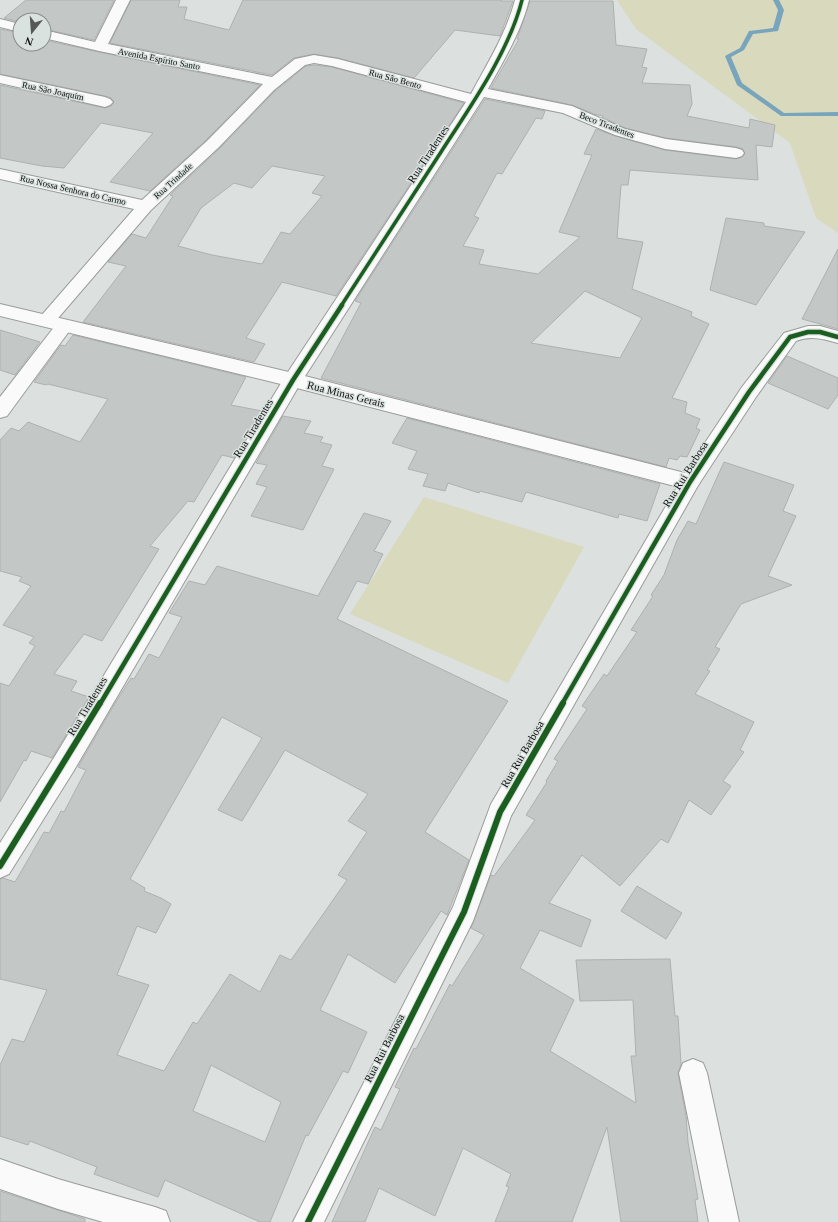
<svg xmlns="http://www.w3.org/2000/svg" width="838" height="1222" font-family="Georgia,serif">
  <rect width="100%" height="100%" fill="#dce0de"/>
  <!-- green -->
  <path fill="#d9d9bd" d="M617,0H838V233L816,218L790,143L636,29Z
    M424,497L584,547L508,683L350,614Z"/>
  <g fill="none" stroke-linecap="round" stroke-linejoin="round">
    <!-- stream -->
    <path fill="#78a4bc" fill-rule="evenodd" d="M773,0H779L784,10L778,31L753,34L744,50L731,57L742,83L784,113L838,112V116H781L737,85L725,56L740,48L749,31L773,28L778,10Z"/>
  </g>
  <!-- building -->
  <path fill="#c3c7c6" stroke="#aeb1b0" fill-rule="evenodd" d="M26,0H114L94,40L44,29V20H20V22L4,18Z
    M131,0H180L178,7H187L184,19L229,30L243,0H502L501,1H513L500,36L455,30L414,78L338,58L314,54L294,58L272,75L110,43Z
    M530,1H613L616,45L647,49L642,67L647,68L642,83L690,85L692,104L687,116L749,128L750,119L775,125L772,147L756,145L758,180L630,170L628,185H621L617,238L643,242L632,289L692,312L691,316L709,324L672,398L687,402L685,413L700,419L696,428L700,430L687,457L680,456L677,460L669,458L666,467L321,378L361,303L355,301L485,99L545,111L542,119L536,118L502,174L497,173L474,216L479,218L463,246L484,250L479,264L538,274L580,237L559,232L592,155L584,154L596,129L615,136L665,150L736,159L742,157L745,154L743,149L736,147L666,138L625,128L602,117L603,116L594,114L572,105L491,88L519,39H517ZM585,291L642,318L620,358L531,343Z
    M0,29L20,33V44H44V40L99,52L260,85L206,140L150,191L110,182L153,133L101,123L64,168L42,166L0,158V85L105,108L111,106L114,102L111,98L105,96L0,74Z
    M314,65L332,67L464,103L336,296L282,282L246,338L265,344L254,362L83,322L126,266L108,262L132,234L146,238L173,196L170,195L220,148L275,91L306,66ZM272,166L325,176L312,193L322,196L290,234L281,232L262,264L212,255L178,246L201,208L234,183L252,188Z
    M726,218L764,223V226L805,232L756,305L710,290Z
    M838,249V329L802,319Z
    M0,330L40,342L15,375L0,370Z
    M73,335L246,377L231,405L262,411L234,458L222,455L194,502L188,501L150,546L159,549L102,641L84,634L54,674L77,681L71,691L89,697L52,758L31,751L26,761L24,760L0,802V683L9,686L35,646L29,643L34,637L3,625L31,586L19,581L22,577L0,571V440L11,428L19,431L28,422L80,442L108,399L48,384L46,385L34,382L61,345L65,346Z
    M787,356L838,378V395L828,409L768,383Z
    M283,416L311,421L304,433L323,437L320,442L332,445L322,466L334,469L303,530L251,516L267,487L256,484L267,465L256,463Z
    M407,418L660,484L647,521L619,514L618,518L526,492L522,502L480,491L479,493L448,483L445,491L423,486L428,474L408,469L417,451L392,443Z
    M724,462L794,485L783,511L796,516L768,576L792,585L741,604L715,647L720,649L707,670L710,671L695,694L754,722L740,750L744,752L723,781L731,786L711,815L689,800L668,843L661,839L620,886L582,855L549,903L591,920L581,947L540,930L520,968L574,1000L550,1051L636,1103L631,1056H636L633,1000L580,1001L576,960L670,959L675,1016H678L681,1064L678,1073L686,1116L688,1142L698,1199L695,1200L698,1222H621L607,1127L572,1222H495L509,1187L506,1186L511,1174L463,1148L435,1216L379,1188L365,1222H332L375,1127L381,1130L400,1089L395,1087L414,1048L416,1049L450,984L452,986L484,935L471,928L491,875L494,876L535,820L526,815L547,782L546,781L558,761L554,759L587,709L582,706L604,674L607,676L637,632L631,630L653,596L651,595L664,575L677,540L688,521L696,524Z
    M364,513L391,521L374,551L383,554L368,584L357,581L337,619L508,701L425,832L469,860L447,915L441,911L395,983L348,954L320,1010L367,1032L348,1073L343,1071L308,1136L306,1135L270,1222H260L165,1180L158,1197L94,1174L97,1167L30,1141L28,1145L0,1136V1065L12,1039L24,1042L47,990L0,979V879L3,878L15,882L44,832L49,833L61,811L64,812L86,770L78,767L114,705L131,678L134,679L149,654L159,658L182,617L169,613L189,581L205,585L217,566L318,596ZM222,717L262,738L218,810L242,821L285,750L368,794L348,821L367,832L338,875L347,880L291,960L280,955L260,992L230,974L197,1024L193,1022L164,1071L117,1055L149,985L117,975L137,926L156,933L171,904L161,898L144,891L145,888L130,879ZM211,1065L281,1102L265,1142L193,1111Z
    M637,886L682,913L666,939L621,911Z
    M0,1191L73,1215L85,1219V1222H0Z"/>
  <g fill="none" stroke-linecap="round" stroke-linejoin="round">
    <!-- minor casing -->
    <g stroke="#999c9b" stroke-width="2">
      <path id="minor" d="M116,0H130L108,44L272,77L295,59L314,55L338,59L471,94C487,64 506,34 515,0H529C521,32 504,60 488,89L572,106L625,129L666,139L736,148L742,150L744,153L742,156L736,158L665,149L615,135L563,113L484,97L300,384L73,772L9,874L0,878V843L55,756L286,375L466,102L332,66L314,63L305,65L274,90L219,147L151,210L53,324L47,326L41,324L38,320L41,316L134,209L0,179V169L142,200L207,141L263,84L99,51L44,38V30L95,42Z
        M0,19L20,24V32L0,27Z
        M0,75L105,97L110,99L113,102L110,105L105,107L0,83Z
        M64,320L70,322L73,326L70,330L7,416L0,418V397L58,322Z
        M690,474L697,477L700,482L511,816L473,921L324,1222H293L453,907L491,804L683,477Z
        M693,1059L703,1063L707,1073L739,1222H709L679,1073L683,1063Z
        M0,1159L58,1179L155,1207L166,1211L170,1222H103L58,1209L0,1189Z"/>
    </g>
    <!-- tertiary casing -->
    <g stroke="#999c9b" stroke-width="2">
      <path id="tertiary" d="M0,304L293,373L685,473L742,387L784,333L808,326H820L838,331V343C824,339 810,335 796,341L756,397L697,487L690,490L293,387L0,316Z"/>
    </g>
    <!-- minor -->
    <use href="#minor" fill="#fafafa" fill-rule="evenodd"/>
    <!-- tertiary -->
    <use href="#tertiary" fill="#fafafa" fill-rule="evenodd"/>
    <!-- cycleway-far2 casing -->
    <g stroke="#dae2df" stroke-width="5.5">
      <path id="cycleway-far2" d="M341,306C374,255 408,203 441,152C470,107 509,52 522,0"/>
    </g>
    <!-- cycleway-far1 casing -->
    <g stroke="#dae2df" stroke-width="7">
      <path id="cycleway-far1" d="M100,704L293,380L342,305
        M562,704L690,482L749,392L790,337L808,332H820L838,337"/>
    </g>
    <!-- cycleway casing -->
    <g stroke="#dae2df" stroke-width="8">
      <path id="cycleway" d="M0,866L100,703
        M308,1222L464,912L500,812L563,703"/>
    </g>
    <!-- cycleway-far2 -->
    <use href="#cycleway-far2" stroke="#1b5e20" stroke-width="3.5"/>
    <!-- cycleway-far1 -->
    <use href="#cycleway-far1" stroke="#1b5e20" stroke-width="4.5"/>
    <!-- cycleway -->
    <use href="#cycleway" stroke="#1b5e20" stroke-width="6"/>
  </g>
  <g text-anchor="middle" stroke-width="3" stroke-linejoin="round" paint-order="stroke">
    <!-- far-street labels -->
    <g font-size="9" fill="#0d0f0e" stroke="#dae2df">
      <text transform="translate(159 59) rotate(11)" y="3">Avenida Espírito Santo</text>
      <text transform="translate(395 79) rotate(15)" y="3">Rua São Bento</text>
      <text transform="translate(53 91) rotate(12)" y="3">Rua São Joaquim</text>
      <text transform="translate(607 125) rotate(21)" y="3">Beco Tiradentes</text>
      <text transform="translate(173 181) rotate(-42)" y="3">Rua Trindade</text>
      <text transform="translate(73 190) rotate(13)" y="3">Rua Nossa Senhora do Carmo</text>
    </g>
    <!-- street labels -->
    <g font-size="11" fill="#0d0f0e" stroke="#dae2df">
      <text transform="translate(428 154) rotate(-57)" y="4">Rua Tiradentes</text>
      <text transform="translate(346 394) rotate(14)" y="4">Rua Minas Gerais</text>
      <text transform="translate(253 428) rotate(-59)" y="4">Rua Tiradentes</text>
      <text transform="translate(685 474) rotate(-58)" y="4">Rua Rui Barbosa</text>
      <text transform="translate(87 706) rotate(-59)" y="4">Rua Tiradentes</text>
      <text transform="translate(522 754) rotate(-60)" y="4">Rua Rui Barbosa</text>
      <text transform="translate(384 1048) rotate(-63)" y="4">Rua Rui Barbosa</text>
    </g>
  </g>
  <!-- north arrow -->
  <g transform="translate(32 32) rotate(197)"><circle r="19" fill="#dae2df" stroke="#888e8b"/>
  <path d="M0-3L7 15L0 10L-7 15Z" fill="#555857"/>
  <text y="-6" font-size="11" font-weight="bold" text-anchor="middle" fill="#0d0f0e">N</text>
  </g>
</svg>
